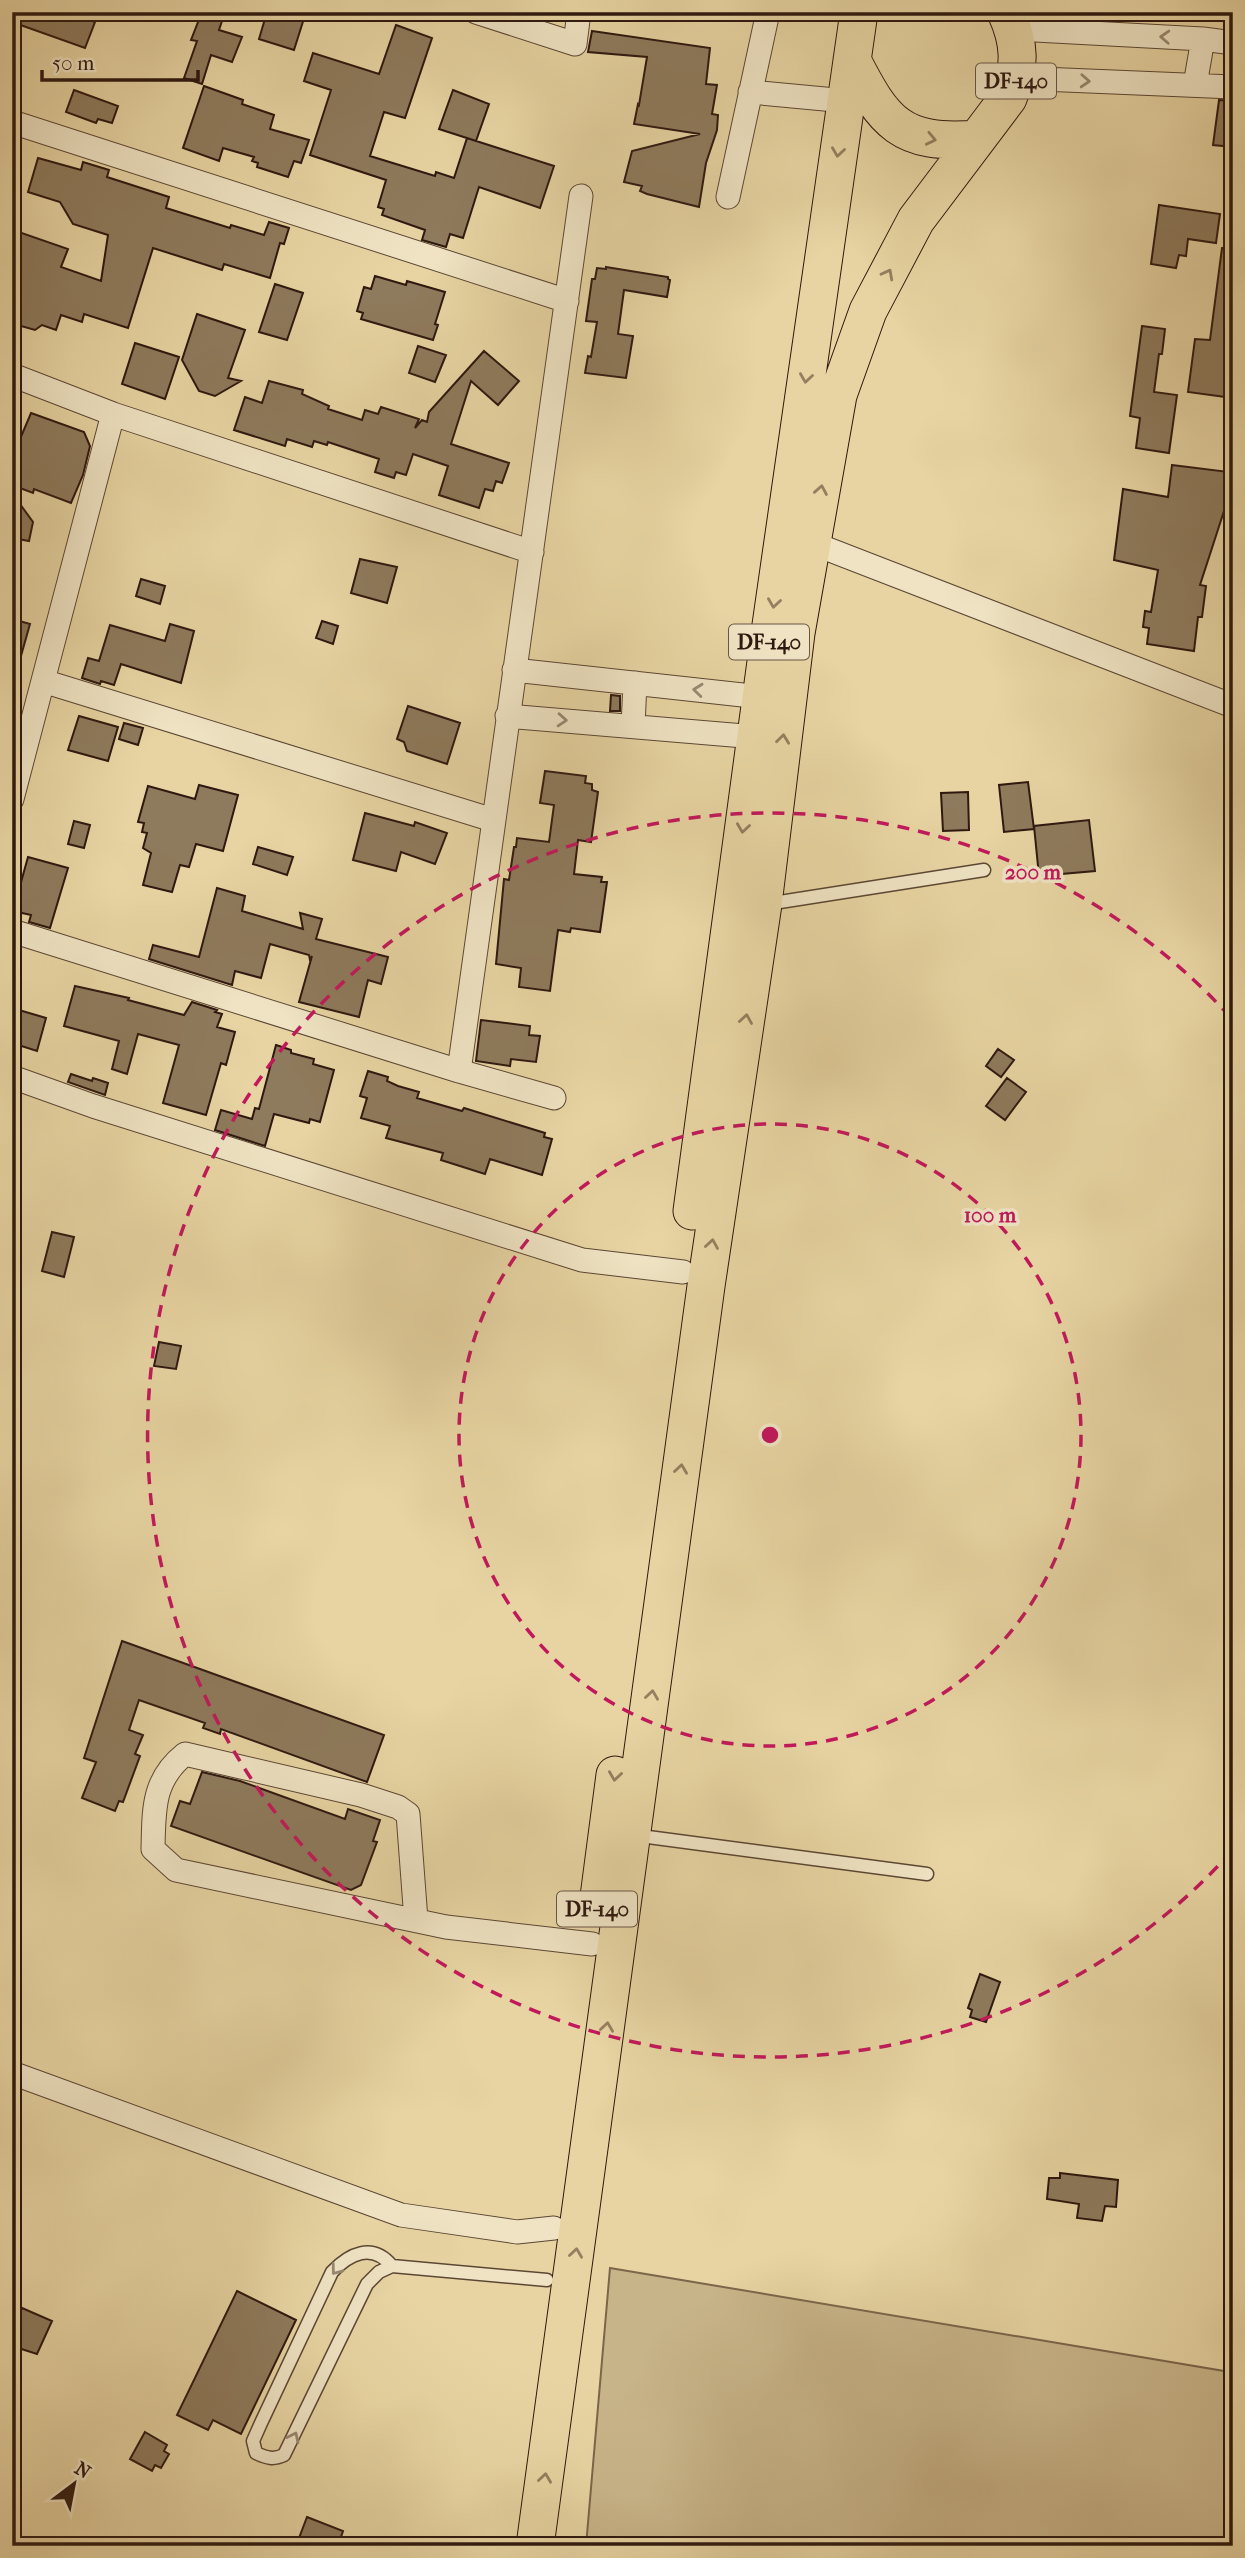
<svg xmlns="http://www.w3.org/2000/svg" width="1245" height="2558" font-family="'IM FELL French Canon',serif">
  <rect width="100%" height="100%" fill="#e7d4a2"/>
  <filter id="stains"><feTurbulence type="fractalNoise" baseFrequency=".00286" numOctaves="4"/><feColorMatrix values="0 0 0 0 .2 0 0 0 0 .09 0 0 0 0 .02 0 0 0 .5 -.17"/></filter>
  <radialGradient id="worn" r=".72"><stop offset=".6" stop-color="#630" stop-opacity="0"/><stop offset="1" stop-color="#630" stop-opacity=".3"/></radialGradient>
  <!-- green -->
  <path fill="#c8b489" stroke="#7b664c" stroke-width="2" d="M610,2268L1224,2371L1233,2379V2546H586Z"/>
  <!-- building -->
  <path fill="#8e7a5c" stroke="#2e1810" stroke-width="2" d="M12,12H69L95,22L85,48L12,22Z
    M202,12H225L219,30L242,37L232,62L211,55L202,84L184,78L197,41L191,40Z
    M267,12H306L294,50L259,39Z
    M396,25L432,38L405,118L384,112L370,156L435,176L436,172L454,178L467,138L554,166L540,208L479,187L463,238L450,234L446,247L422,240L425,230L382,215L384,209L378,207L386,180L310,155L331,90L304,81L313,53L379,74Z
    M592,31L710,48L706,84L717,85L712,114L718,115L717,130L706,163L699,207L647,194L640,191L642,186L624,182L632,151L700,134L634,124L638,104L639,105L647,57L588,52Z
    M204,86L243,100L242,104L274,115L270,129L309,140L301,163L294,161L288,177L257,167L258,163L252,161L254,157L223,148L219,161L183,148Z
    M74,90L118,106L112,123L98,119L96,123L66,112Z
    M453,90L489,104L476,141L439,129Z
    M1219,100L1233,101V147L1213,145Z
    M38,158L81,170L83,162L109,170L107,177L169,197L166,208L230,228L231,225L264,235L269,222L289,228L284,244L280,243L270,278L224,264L222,270L153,248L128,328L84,314L82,322L61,315L56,330L42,325L35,330L14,324L17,314L12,312V246L16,231L68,249L61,267L101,281L108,235L73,224L60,202L28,192Z
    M1159,205L1220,214L1216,243L1188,239L1186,256L1179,255L1176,268L1151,264Z
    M1222,248L1233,249V398L1188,392L1195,339L1210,340Z
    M606,267L668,277V279L670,280L667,297L624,290L618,334L633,336L626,378L585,373L588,356L591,357L597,322L586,321L592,279H595L597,268L606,269Z
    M375,276L406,285L407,281L445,292L435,324L438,325L433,340L361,319L363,313L357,311L364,287L371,289Z
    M275,284L303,293L287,340L259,332Z
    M197,314L245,330L228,378L241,381L215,396L199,391L182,360Z
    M1142,326L1165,329L1162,354H1159L1154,392L1177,395L1169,453L1136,448L1140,418L1130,416Z
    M135,343L179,357L165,399L122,384Z
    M418,346L446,355L435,382L409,373Z
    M484,351L519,381L498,405L471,381L451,444L509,463L502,483L496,481L493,491L485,489L479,508L439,495L448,466L413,454L406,475L396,472L394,478L375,472L379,459L328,442L327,445L314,441L312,447L287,439L285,446L234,430L245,397L262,403L269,381L303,390L302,394L329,406L328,409L362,420L365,410L378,414L381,407L419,419L415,428L422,420L427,422L429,412Z
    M31,413L84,432L90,446L83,475L71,503L34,489L33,493L12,485V458Z
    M1172,465L1229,472L1224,511L1200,585L1206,586L1202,617H1198L1194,651L1147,644L1149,628L1143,627L1145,611L1151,612L1158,570L1114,560L1123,489L1168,497Z
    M12,493L33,522L29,541L12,538Z
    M360,559L397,567L387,603L351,593Z
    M141,579L165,586L160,604L136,596Z
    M12,619L30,624L17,670L12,669Z
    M322,621L338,626L333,644L316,638Z
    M170,624L194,631L181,683L121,664L114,685L101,681L100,684L82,678L88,658L99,661L110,625L165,641Z
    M611,695L620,696V711H610Z
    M408,706L460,723L447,764L407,751L404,742L397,739Z
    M79,716L118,727L108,761L68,750Z
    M124,723L143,728L138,745L119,739Z
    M545,771L586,776L585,783L592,784V790L598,792L591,842L578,840L574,874L602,877L601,882H607L600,932L571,928L570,932L558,930L550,991L519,987L521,968L496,964L504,879L509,880L514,847H516L517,838L549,842L554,805L540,803Z
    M1028,782L1034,829L1004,832L999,785Z
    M199,785L238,795L223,851L196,844L189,867L180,865L172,892L143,885L151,853L143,848L147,833L142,832L144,823L138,822L148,786L195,799Z
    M968,792L969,830L943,831L941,793Z
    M365,813L414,826L415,822L447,833L435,864L401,852L396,871L353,860Z
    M1089,820L1095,871L1039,876L1034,826Z
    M74,821L90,825L84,848L68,844Z
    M258,847L293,857L287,875L253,864Z
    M28,857L68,868L50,928L29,922L31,915L13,911Z
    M217,888L245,896L242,911L303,929L300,913L322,919L316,939L388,957L381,984L368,980L359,1017L299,1002L312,956L310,960L309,955L270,944L261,978L235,971L232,985L149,959L153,945L199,957Z
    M75,986L129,998L128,1000L184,1015L192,1002L217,1010L215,1012L222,1014L217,1027L235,1032L226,1065L221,1063L206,1115L163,1103L179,1045L138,1034L127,1074L112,1069L119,1041L64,1026Z
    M12,1008L46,1018L37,1051L12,1043Z
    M481,1020L530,1026L529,1035L540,1036L536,1062L511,1059L510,1066L476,1061Z
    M276,1045L291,1050V1053L314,1059L313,1064L334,1070L320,1122L310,1119L309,1123L274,1114L265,1146L215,1130L221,1110L252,1119L255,1108L259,1109Z
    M998,1049L1014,1060L1001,1077L986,1066Z
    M368,1071L388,1077L387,1081L398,1086L419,1092L417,1098L462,1111L464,1108L545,1133L544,1137L552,1139L542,1175L490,1159L485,1174L441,1160L443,1153L386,1138L390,1126L361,1118L367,1098L360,1096Z
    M71,1074L92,1081L93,1078L108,1083L105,1095L68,1082Z
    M1007,1078L1026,1092L1005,1120L986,1106Z
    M52,1232L74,1237L64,1277L42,1271Z
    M159,1342L181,1346L176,1369L154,1366Z
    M122,1641L384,1735L367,1782L221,1729L220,1734L203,1728L205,1723L139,1700L129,1730L143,1735L135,1754L140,1756L123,1802L119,1801L115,1811L82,1798L96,1762L84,1758Z
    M202,1772L240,1781L345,1819L348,1809L380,1820L373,1841L377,1842L361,1885L351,1890L171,1826L180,1801L190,1804Z
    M980,1974L1000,1982L986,2022L970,2017L972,2010L968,2008Z
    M1060,2173L1118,2180L1116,2207L1105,2206L1102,2221L1077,2218L1079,2204L1047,2199L1049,2178H1060Z
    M237,2291L296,2320L241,2434L213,2420L208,2430L177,2415Z
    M22,2308L52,2321L37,2354L12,2346V2331Z
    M145,2432L167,2445L164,2451L169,2454L161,2468L155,2465L152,2471L130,2459Z
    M307,2517L343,2531L338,2546H296Z"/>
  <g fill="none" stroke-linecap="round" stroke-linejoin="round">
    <!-- service casing -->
    <g stroke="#5c4734" stroke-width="15">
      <path id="service" d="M767,904L984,870
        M633,1835L927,1874
        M392,2266C372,2242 349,2254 332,2272L261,2423L253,2441L256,2453C267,2458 273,2460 284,2455L367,2284L379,2272L392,2266L547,2280"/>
    </g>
    <!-- minor casing -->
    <g stroke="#5c4734" stroke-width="25">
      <path id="minor" d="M476,12L575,44L579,12
        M1014,29L1203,39L1233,43
        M1017,78L1233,87
        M1195,85L1203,39
        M750,92L846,101
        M12,122L567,301
        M728,197L768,12
        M12,375L113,414L532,552
        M812,543L1233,706
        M514,670L761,697
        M43,681L493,820
        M507,716L756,737
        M633,726L635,683
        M12,799L113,414
        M12,931L459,1071L554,1098
        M459,1071L581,196
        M12,1077L93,1106L582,1260L683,1272
        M416,1920L408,1814L398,1807L361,1795L185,1754C152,1780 154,1811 153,1849L176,1870L446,1927L592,1944
        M12,2073L401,2215L517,2232L554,2228"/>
    </g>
    <!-- primary casing -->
    <g stroke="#2e1810" stroke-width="39">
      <path id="primary" d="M852,60C884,123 901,145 976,139
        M692,1211L770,632L859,12
        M599,1897L615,1775
        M535,2546L706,1286L763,904L796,633L838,395L868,311L916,220L1008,98C1021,67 1020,43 1006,12"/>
    </g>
    <!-- service -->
    <use href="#service" stroke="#efe3c3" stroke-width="12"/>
    <!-- minor -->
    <use href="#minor" stroke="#efe3c3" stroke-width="23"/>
    <!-- primary -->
    <use href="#primary" stroke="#e7d4a2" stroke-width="37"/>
  </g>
  <!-- one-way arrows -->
  <defs><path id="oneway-chevron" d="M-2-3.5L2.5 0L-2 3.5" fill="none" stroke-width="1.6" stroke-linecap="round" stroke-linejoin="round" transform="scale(1.75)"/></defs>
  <g stroke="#988872">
    <use href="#oneway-chevron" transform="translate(1165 37) rotate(-177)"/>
    <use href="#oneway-chevron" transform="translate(1085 81) rotate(3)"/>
    <use href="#oneway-chevron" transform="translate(698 690) rotate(-174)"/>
    <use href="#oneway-chevron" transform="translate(562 720) rotate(4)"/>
    <use href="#oneway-chevron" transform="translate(336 2270) rotate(127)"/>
    <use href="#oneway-chevron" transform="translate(294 2437) rotate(-64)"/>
  </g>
  <g stroke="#947f60">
    <use href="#oneway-chevron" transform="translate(931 139) rotate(12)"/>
    <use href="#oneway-chevron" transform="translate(838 152) rotate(98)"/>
    <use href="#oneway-chevron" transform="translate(888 274) rotate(-62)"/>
    <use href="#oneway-chevron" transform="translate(806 378) rotate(98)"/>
    <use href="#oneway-chevron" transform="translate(821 490) rotate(-80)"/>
    <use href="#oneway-chevron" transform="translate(774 603) rotate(98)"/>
    <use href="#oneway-chevron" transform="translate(783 739) rotate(-83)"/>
    <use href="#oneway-chevron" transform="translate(743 828) rotate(98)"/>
    <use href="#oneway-chevron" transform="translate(746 1019) rotate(-81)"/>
    <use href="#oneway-chevron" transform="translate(712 1244) rotate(-81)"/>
    <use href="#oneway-chevron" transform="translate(681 1469) rotate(-82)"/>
    <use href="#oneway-chevron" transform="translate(652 1695) rotate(-82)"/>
    <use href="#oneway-chevron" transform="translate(615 1776) rotate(98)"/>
    <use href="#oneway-chevron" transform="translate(607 2027) rotate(-82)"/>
    <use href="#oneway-chevron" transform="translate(576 2253) rotate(-82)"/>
    <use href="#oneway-chevron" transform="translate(545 2478) rotate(-82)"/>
  </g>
  <!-- distance rings -->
  <g fill="none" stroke="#c2185b" stroke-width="3.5" stroke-dasharray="12 9">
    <circle cx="770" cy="1435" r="311"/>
    <path d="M1232 1851A622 622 0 1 1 1232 1019"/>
  </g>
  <g text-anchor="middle" stroke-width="7" stroke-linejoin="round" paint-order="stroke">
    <!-- shield labels -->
    <g fill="#efe3c3" stroke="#685546" stroke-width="2">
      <rect x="976" y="63.5" width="80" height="35" rx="5"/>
      <rect x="729" y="624.5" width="80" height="35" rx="5"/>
      <rect x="557" y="1891.5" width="80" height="35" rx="5"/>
    </g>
    <g font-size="21" font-weight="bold" fill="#2e1810">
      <text x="1016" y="88">DF-140</text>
      <text x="769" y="649">DF-140</text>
      <text x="597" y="1916">DF-140</text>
    </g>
  </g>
  <circle cx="770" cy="1435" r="10" fill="#c2185b" stroke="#efe3c3" stroke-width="3.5"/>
  <g font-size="21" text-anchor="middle" font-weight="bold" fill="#c2185b" stroke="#efe3c3" stroke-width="7" stroke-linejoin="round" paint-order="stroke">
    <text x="1033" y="879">200 m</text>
    <text x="990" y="1222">100 m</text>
  </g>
  <!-- margin -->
  <rect width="1245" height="2558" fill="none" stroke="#e7d4a2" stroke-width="42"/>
  <rect x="14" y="14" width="1217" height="2530" fill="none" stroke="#2e1810" stroke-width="3.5"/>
  <rect x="21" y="21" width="1203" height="2516" fill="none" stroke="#2e1810" stroke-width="2"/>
  <!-- north arrow -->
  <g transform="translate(74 2484) rotate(32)" stroke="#efe3c3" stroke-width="5" paint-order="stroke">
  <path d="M0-5L12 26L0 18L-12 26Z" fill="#2e1810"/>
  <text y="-10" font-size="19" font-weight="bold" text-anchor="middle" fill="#2e1810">N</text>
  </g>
  <!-- scale -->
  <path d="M42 70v10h156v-10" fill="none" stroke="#2e1810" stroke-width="3.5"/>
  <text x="52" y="70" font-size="21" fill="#2e1810" stroke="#efe3c3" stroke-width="5" paint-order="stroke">50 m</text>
  <rect width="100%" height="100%" filter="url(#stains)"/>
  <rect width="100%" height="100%" fill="url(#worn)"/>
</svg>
